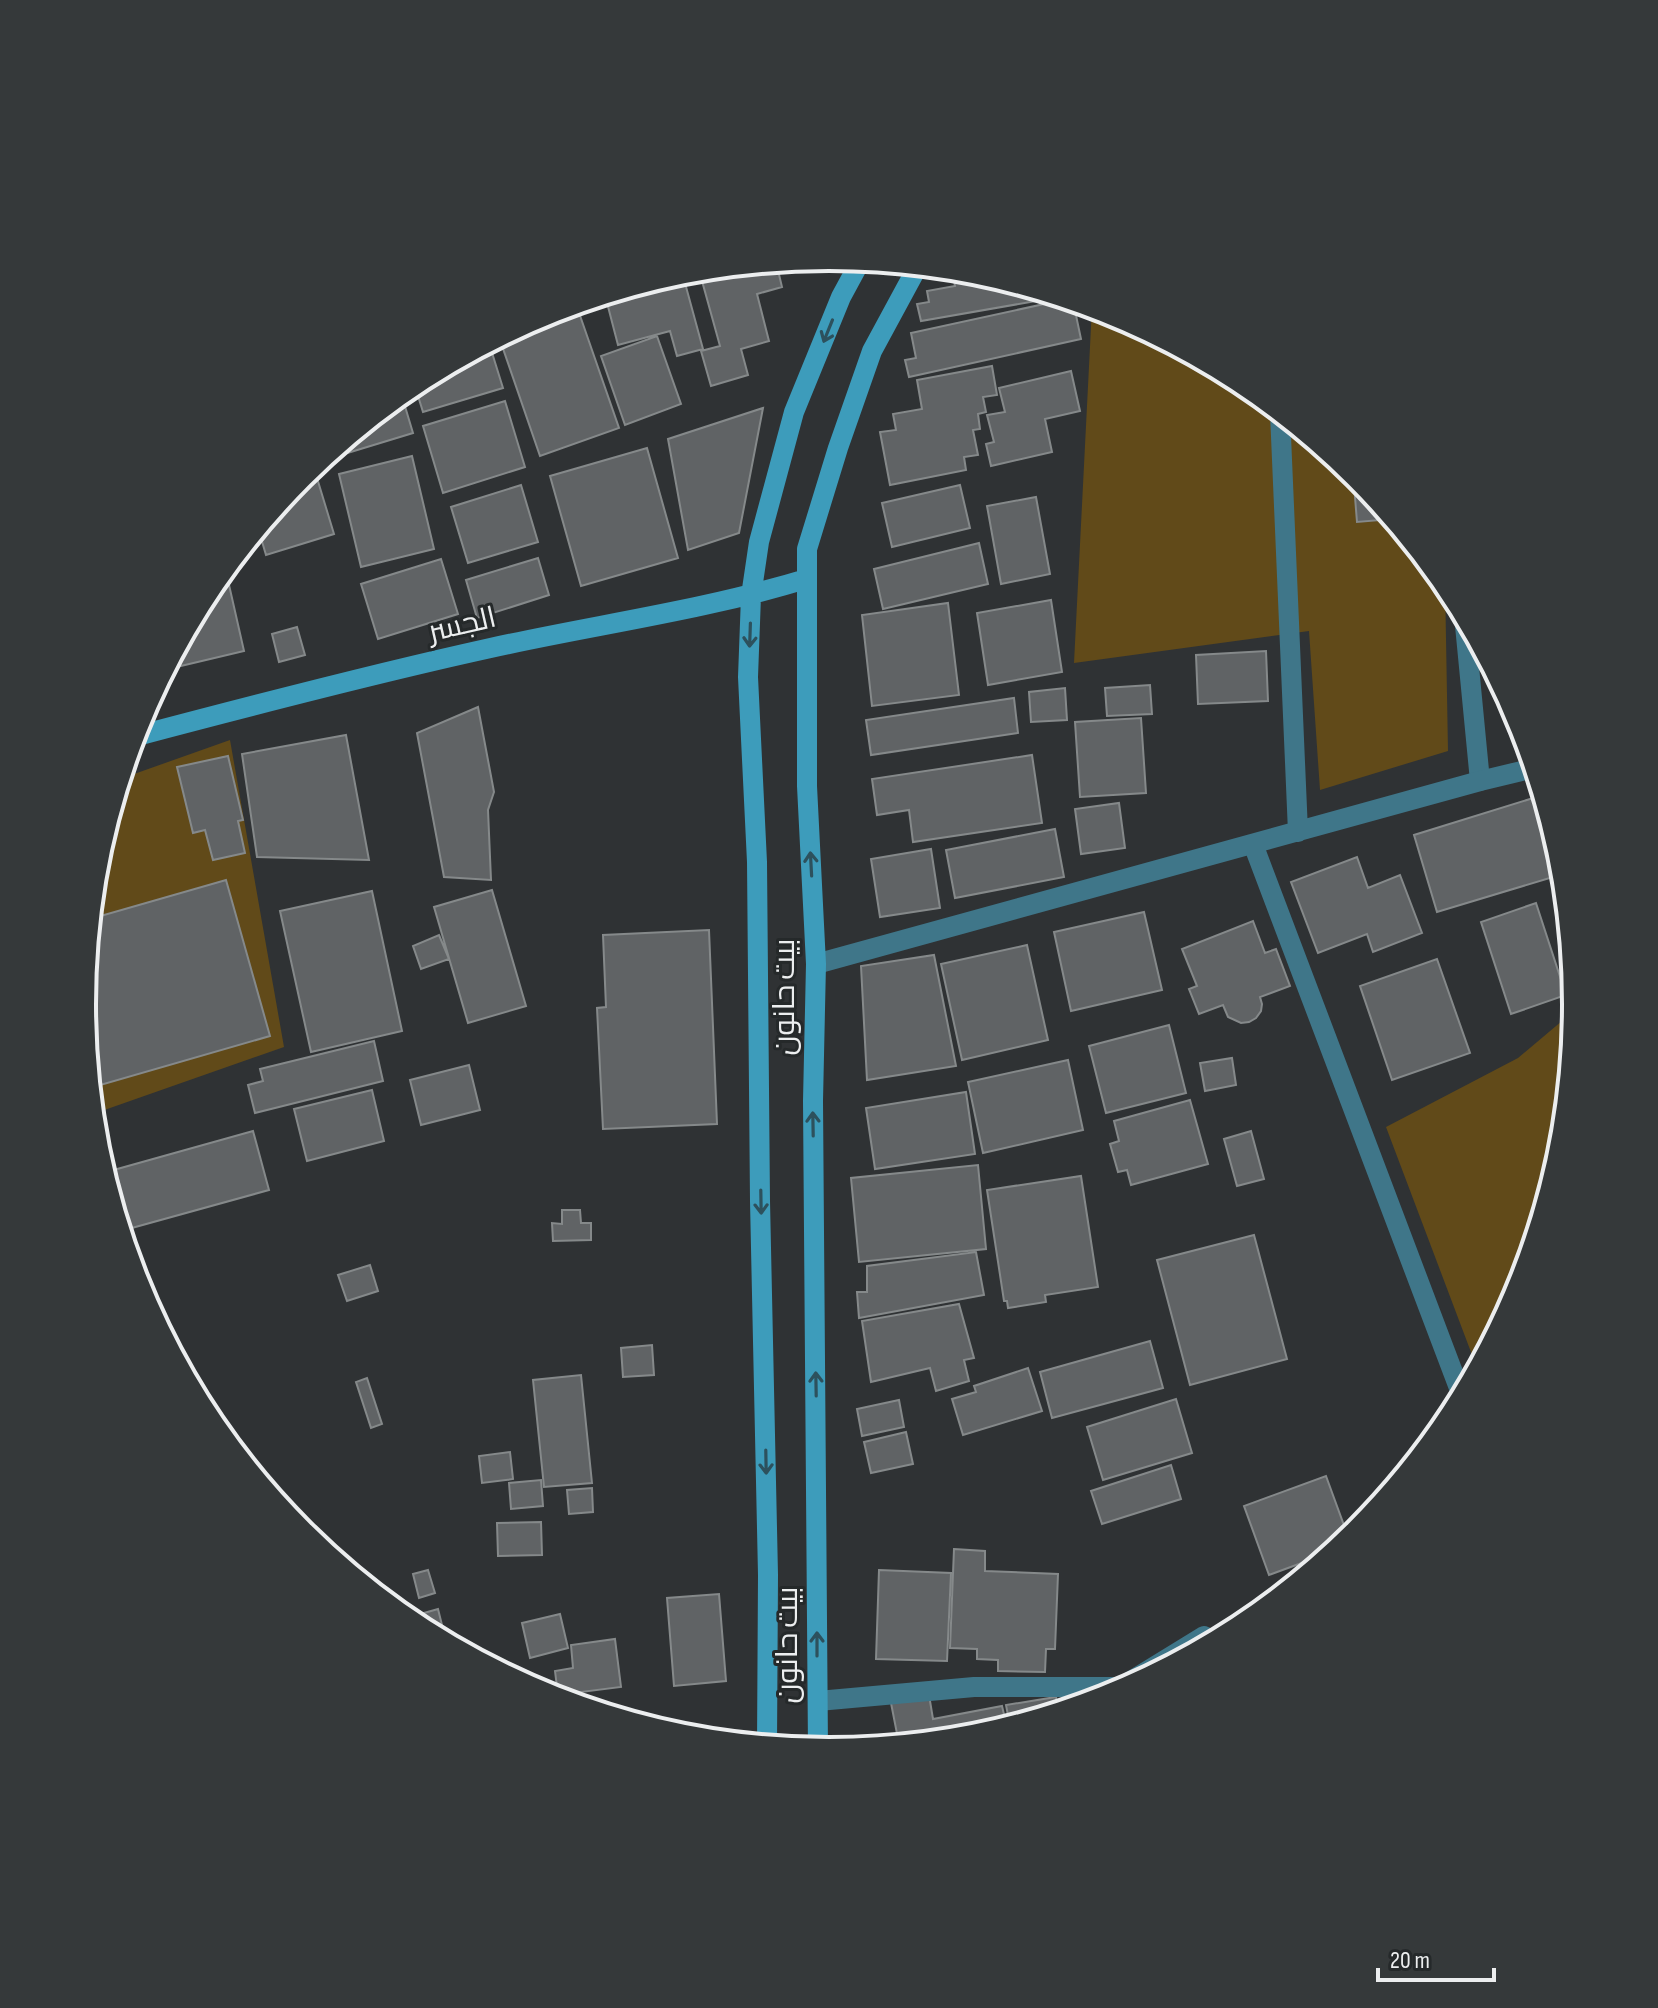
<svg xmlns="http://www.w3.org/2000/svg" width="1658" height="2008" font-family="'Sofia Sans Condensed',Cairo,sans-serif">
  <rect width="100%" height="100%" fill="#2f3234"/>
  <!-- green -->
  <path fill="#614a19" d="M1092,307L1115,314L1244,383L1358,476L1445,582L1448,751L1320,790L1309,631L1074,663Z
    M230,740L284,1047L93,1114L82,1004L96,858L120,779Z
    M1575,1010L1562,1150L1519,1290L1477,1368L1386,1127L1518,1058Z"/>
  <!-- building -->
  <path fill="#606365" stroke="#85898a" stroke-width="2" d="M829,257L839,258L836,265L811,269L808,259Z
    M776,262L782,287L757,294L769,341L741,349L748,375L711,386L701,351L720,346L699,270Z
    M952,269L975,271L1059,297L921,321L917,304L929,302L927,291L955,286Z
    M682,272L703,349L677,356L670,331L618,345L605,295Z
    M1067,299L1073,301L1081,339L909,377L905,360L916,358L911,333Z
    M576,304L619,428L540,456L499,337L544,314Z
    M657,336L681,404L625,425L601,356Z
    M489,343L503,388L423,412L414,383Z
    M992,366L997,395L983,397L986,412L978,414L980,429L973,430L978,455L964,457L966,470L890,485L880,432L896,430L893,414L922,409L917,380Z
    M1071,371L1080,411L1045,419L1052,452L991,466L986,444L994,442L987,415L1005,412L999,388Z
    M401,393L413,433L341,455L338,445Z
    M505,401L525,467L443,493L423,426Z
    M763,408L739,533L688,550L668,439Z
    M647,448L678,558L581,586L550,476Z
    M412,456L434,549L361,567L339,474Z
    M1353,472L1358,476L1393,519L1357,522Z
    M317,478L334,534L266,555L258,528L293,485Z
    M521,485L538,542L468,563L451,507Z
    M960,485L970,528L892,547L882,503Z
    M1036,497L1050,574L1001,584L987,506Z
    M979,543L988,584L883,609L874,569Z
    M538,558L549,595L477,618L466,580Z
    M441,559L458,614L378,639L361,584Z
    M227,576L244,651L164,670L208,589L217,578Z
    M1051,600L1062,672L988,685L977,613Z
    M948,603L959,695L872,706L862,615Z
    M297,627L305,655L279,662L272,634Z
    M1266,651L1268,701L1198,704L1196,655Z
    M1150,685L1152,714L1107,716L1105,688Z
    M1065,688L1067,720L1031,722L1029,692Z
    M1014,698L1018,733L871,755L866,720Z
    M478,707L494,792L488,810L491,880L444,877L417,733Z
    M1141,718L1146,793L1080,797L1075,722Z
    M346,735L369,860L257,857L242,754Z
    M1032,755L1042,823L913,842L909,810L877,815L872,779Z
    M228,756L243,820L238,821L245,853L213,860L205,830L193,833L177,767Z
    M1543,795L1562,859L1563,874L1437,912L1414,835Z
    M1119,803L1125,848L1081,854L1075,809Z
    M1055,829L1064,877L955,898L946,850Z
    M931,849L940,908L880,917L871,859Z
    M1357,857L1368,888L1400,875L1422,933L1373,952L1367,934L1318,953L1291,882Z
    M226,880L270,1036L90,1088L82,1004L90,919Z
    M492,890L526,1006L468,1023L434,907Z
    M372,891L402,1031L311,1052L280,911Z
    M1536,903L1566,995L1511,1014L1481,922Z
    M1144,912L1162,990L1071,1011L1054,932Z
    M1253,921L1265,953L1276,949L1290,986L1260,997L1262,1004L1261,1011L1256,1018L1249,1022L1241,1023L1228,1017L1223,1005L1199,1014L1189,989L1197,986L1182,949Z
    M709,930L717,1124L603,1129L597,1008L606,1007L603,935Z
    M439,935L449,959L421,969L413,946Z
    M1027,945L1048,1040L962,1060L941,964Z
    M934,955L956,1066L867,1080L861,966Z
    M1437,959L1470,1053L1392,1080L1360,986Z
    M1169,1025L1186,1093L1106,1113L1089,1046Z
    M374,1041L383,1081L255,1113L248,1085L263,1081L260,1069Z
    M1232,1058L1236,1085L1205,1091L1200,1063Z
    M1068,1060L1083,1130L983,1153L968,1082Z
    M469,1065L480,1110L421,1125L410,1080Z
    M372,1090L384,1141L307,1161L294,1109Z
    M966,1092L975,1154L875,1169L866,1108Z
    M1190,1100L1208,1164L1131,1185L1127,1170L1118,1172L1110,1144L1119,1141L1114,1121Z
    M253,1131L269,1190L121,1231L103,1173Z
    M1251,1131L1264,1179L1237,1186L1224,1139Z
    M978,1165L986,1249L859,1262L851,1178Z
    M1081,1176L1098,1287L1045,1295L1046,1302L1008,1308L1007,1301H1004L987,1190Z
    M562,1210H580L581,1223H591V1240L553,1241L552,1223L562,1224Z
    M1254,1235L1287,1359L1190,1385L1157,1260Z
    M976,1252L984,1295L859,1318L857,1292H867V1266Z
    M370,1265L378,1291L347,1301L338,1275Z
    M959,1304L974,1358L964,1360L969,1381L936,1391L930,1368L871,1382L862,1321Z
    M1150,1341L1163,1388L1052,1418L1040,1372Z
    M652,1345L654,1375L623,1377L621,1348Z
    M1028,1368L1042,1411L963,1435L952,1399L976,1392L974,1386Z
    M581,1375L592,1483L544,1487L533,1380Z
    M367,1378L382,1424L371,1428L356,1382Z
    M1176,1399L1192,1453L1103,1480L1087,1427Z
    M899,1400L904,1427L862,1436L857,1409Z
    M906,1432L913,1464L871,1473L864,1442Z
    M510,1452L513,1479L482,1483L479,1456Z
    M1171,1465L1181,1499L1102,1524L1091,1491Z
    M1326,1476L1349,1539L1334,1551L1269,1575L1244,1506Z
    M541,1480L543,1506L511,1509L509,1483Z
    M592,1488L593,1512L569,1514L567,1490Z
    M541,1522L542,1555L498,1556L497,1523Z
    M954,1549L985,1551V1571L1058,1574L1055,1649H1046L1045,1672L998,1671V1660L977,1659V1649L950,1648Z
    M428,1570L435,1593L419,1598L413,1574Z
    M879,1570L951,1573L947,1661L876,1659Z
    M719,1594L726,1681L674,1686L667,1598Z
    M438,1609L443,1629L430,1633L424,1613Z
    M560,1614L568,1648L530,1658L522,1623Z
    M615,1639L621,1687L558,1695L555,1671L573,1668L571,1645Z
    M929,1695L933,1719L1002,1706L1007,1727L974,1737L899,1744L891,1703Z
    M1056,1697L1058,1711L1010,1726L1006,1705Z"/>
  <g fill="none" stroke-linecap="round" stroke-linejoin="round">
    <!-- lane -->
    <path stroke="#3f7689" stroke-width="20" d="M1464,615L1480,781"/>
    <!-- street -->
    <path stroke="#3f7689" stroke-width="20" d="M1280,413L1298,832
      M1253,844L1462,1396
      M816,964L1480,781L1534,768
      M818,1701L974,1687H1121L1204,1636"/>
    <!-- secondary -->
    <path stroke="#3d9cbb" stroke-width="20" d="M133,737C250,706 368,675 486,649C593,625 701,611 806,579
      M767,1745L768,1575L760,1201L757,862L748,677L751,596L759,542L794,412L841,297L861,260
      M818,1750L813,1101L816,964L807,786V549L838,448L872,351L918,266"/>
  </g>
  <!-- one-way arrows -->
  <defs><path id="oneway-shaft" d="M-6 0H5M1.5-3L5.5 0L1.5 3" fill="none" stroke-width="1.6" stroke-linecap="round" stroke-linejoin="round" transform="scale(2)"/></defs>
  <g stroke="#2d515d">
    <use href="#oneway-shaft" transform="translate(828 331) rotate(112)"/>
    <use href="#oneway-shaft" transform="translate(750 635) rotate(92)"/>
    <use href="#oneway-shaft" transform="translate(811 864) rotate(-93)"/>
    <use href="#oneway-shaft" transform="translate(813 1124) rotate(-91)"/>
    <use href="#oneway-shaft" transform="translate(761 1202) rotate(89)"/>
    <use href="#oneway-shaft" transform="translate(816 1384) rotate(-91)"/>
    <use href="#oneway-shaft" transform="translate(766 1462) rotate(89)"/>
    <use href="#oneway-shaft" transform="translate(817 1644) rotate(-90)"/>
  </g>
  <g text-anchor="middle" stroke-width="6" stroke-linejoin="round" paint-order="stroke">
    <!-- street labels -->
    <g font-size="30" fill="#eceeef" stroke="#25292a">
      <text transform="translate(462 624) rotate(-13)" y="10">الجسر</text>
      <text transform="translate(784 997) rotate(-90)" y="10">بيت حانون</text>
      <text transform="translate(787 1645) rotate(-90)" y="10">بيت حانون</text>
    </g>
  </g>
  <!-- crop -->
  <path d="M0 0H1658V2008H0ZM96 1004a733 733 0 1 1 1466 0a733 733 0 1 1-1466 0Z" fill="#35393a" fill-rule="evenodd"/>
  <path fill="none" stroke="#eceeef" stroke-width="4" d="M96 1004a733 733 0 1 1 1466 0a733 733 0 1 1-1466 0Z"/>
  <!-- scale -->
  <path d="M1378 1968v12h116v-12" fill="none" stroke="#eceeef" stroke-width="4"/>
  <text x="1390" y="1968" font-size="24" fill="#eceeef" stroke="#25292a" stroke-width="6" paint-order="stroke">20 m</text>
</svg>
